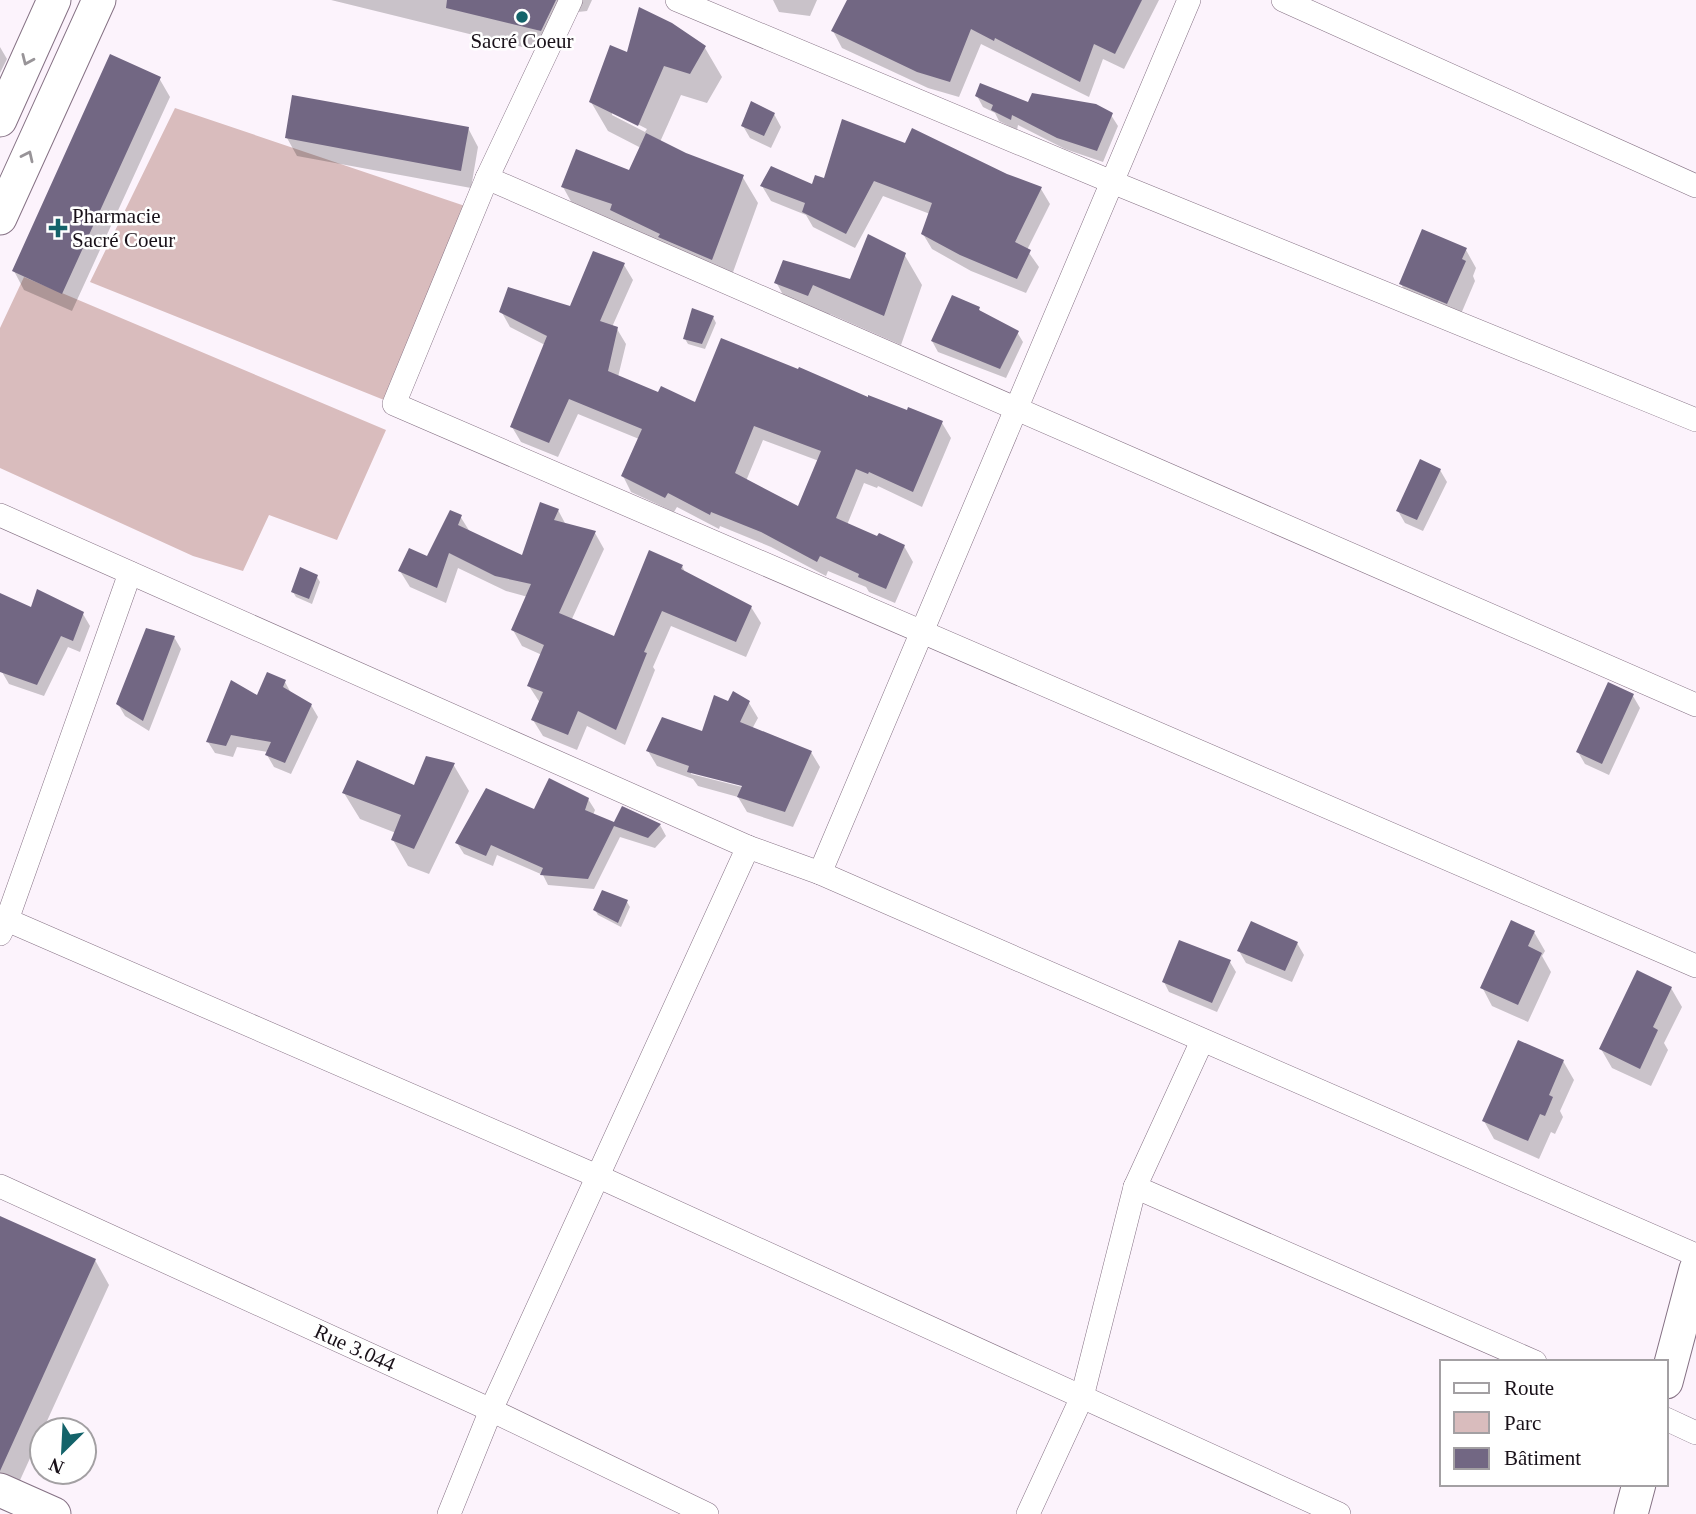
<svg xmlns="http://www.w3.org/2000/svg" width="1696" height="1514" font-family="Georgia,serif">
  <rect width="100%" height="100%" fill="#fcf3fc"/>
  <!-- green -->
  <path fill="#d9bcbd" d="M175,108L465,206L394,404L90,282Z
    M24,277L386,430L337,540L269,515L243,571L193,556L0,468V328Z"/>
  <!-- shadow -->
  <path fill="#0003" fill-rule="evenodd" d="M331,0H592L587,11L578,12L555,55Z
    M773,0H817L810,16L779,12Z
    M849,0H1159L1124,69L1103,59L1089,97L981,44L959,97L928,88L842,48L833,31Z
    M0,47L7,59L0,73Z
    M705,48L722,77L707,103L681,95L660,142L685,154L742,176L758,203L728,286L578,214L563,187L629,172L641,148L608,131L591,102L629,54ZM612,111L647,129L645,132L612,115Z
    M159,78L170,97L72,311L24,290L14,271Z
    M977,96L1111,115L1118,126L1103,162L1065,149L1018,125L1017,130L999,121L995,113L983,107Z
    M774,114L781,127L771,148L750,138L743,126Z
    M468,128L478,147L471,188L297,156L287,138Z
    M906,145L1006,176L1041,189L1050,204L1027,250L1039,267L1026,293L971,271L932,249L923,234L930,214L883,196L855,248L813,227L806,215L771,201L762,186L813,187Z
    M1466,250L1476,268L1473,276L1475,281L1458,321L1411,302L1401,284Z
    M904,254L922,285L901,345L830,314L825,326L793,313L776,282L851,281Z
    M624,265L633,280L612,327L617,329L626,344L618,377L659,395L696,404L869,400L942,423L951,438L922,507L878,486L877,488L864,483L847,525L878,538L904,546L913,562L895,603L869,592L866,587L828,571L826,576L771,547L720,526L719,529L677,507L674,512L631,492L623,476L639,439L578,414L558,457L521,442L512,427L545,345L510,327L501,311L571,308ZM763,440L819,461L799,508L746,481Z
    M979,309L981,313L1017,332L1023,342L1006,378L938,352L932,341Z
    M713,317L716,323L705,349L688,344L685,339Z
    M1440,470L1447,482L1423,531L1405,523L1398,511Z
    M558,510L566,525L595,533L604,549L571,621L615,638L682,566L686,574L751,607L761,623L746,657L671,626L653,667L655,670L625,745L587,726L577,750L543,736L533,720L540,703L529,686L542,655L522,646L513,630L528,597L506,591L458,568L446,603L410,587L400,571L428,559L460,516L470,532L523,557Z
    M317,577L320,582L312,604L296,597L293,592Z
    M0,595L32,609L83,614L90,626L80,652L68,647L44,696L9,684L2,672Z
    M174,637L181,649L149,731L125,716L118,704Z
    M285,682L292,695L311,705L318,717L291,774L274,767L267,755L268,752L237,747L233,757L215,753L208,742L258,697Z
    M1633,696L1640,708L1609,775L1585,764L1578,752Z
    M729,703H749L758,718L752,729L811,752L820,767L793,827L747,812L738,797L698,786L693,779L657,766L648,751L703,733ZM691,771L751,786L750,789L691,774Z
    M453,764L469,791L429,874L408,866L393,840L396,833L360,819L344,793L414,788Z
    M588,799L595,810L593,815L615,825L623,809L660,825L666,836L655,848L620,837L594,889L548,885L543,875L497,855L493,866L464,854L457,843L535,811Z
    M603,892L627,902L630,907L621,927L598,915L595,910Z
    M1534,932L1545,951L1542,956L1551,972L1528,1022L1492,1006L1482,987Z
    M1297,943L1304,955L1292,982L1246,963L1239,951Z
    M1230,962L1236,972L1217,1012L1169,992L1164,982Z
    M1671,988L1682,1007L1664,1043L1668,1050L1651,1086L1612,1068L1601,1049Z
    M1563,1061L1574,1080L1560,1111L1563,1117L1555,1134L1551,1132L1539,1159L1494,1139L1484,1121Z
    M0,1218L95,1260L109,1285L16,1489L0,1482Z"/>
  <!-- building -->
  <path fill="#726783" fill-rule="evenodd" d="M447,0H556L541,31L446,8Z
    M847,0H1142L1115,54L1094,44L1080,82L995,38L994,41L971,29L950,82L917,72L831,31Z
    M639,7L672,23L706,46L690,74L664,66L638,126L589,102L610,45L627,52Z
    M110,54L161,77L62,294L12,271Z
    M980,83L1028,102L1032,93L1096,104L1113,113L1097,151L1057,138L1012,115L1011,120L991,110L993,105L975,96Z
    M292,95L469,127L461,171L285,138Z
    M751,101L775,113L764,136L741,126Z
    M842,119L905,143L912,128L1007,174L1042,187L1015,242L1031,250L1017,279L960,255L921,234L932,203L874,181L846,234L802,212L805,203L760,186L771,166L812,184L815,175L824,178Z
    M646,133L686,153L744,175L712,260L658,237L660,234L610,210L612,204L561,187L576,149L629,170Z
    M1422,229L1467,248L1462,259L1466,261L1447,304L1399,284Z
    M868,234L906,253L884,316L813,285L808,296L774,283L783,260L850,279Z
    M593,251L625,263L600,321L618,327L608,371L658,392L661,386L695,402L721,338L798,369L799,367L868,397V395L907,410L908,407L943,421L913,492L869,472L868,474L856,469L836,518L877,536L879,533L905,545L886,589L858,577L859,574L820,556L817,562L761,532L711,512L710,515L668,493L665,498L621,476L642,429L569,399L549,443L510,427L547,336L499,312L508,287L570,306ZM754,426L821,451L798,506L735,473Z
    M952,295L980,307L979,310L1019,331L1000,369L931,341Z
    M692,308L714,316L702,344L683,339Z
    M1420,459L1441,469L1417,520L1396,511Z
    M540,502L559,509L554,520L596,531L559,613L614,636L649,550L683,565L681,569L752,606L736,642L662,611L644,652L647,653L616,730L578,711L568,735L531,720L543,692L527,686L544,645L511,630L531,584L495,576L449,553L437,588L398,571L409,548L427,556L450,510L462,515L458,525L522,555Z
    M300,567L318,575L309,599L291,592Z
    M37,589L84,612L73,641L61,636L37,685L0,672V593L31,607Z
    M146,628L175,636L143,721L116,704Z
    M267,672L286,680L283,687L312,704L285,763L265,755L271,742L231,735L226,746L206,742L231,680L257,695Z
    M1608,682L1634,694L1602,764L1576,752Z
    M733,691L750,701L740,722L812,751L785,812L737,797L742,786L687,772L689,766L646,751L662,717L702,731L714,695L728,701Z
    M426,756L455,763L414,849L391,840L401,815L342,793L357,760L414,785Z
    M549,778L589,798L585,810L614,822L622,806L661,824L648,838L614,826L588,879L540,875L543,868L491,845L486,856L455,843L486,788L534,809Z
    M602,890L628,900L618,923L593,910Z
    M1511,920L1535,931L1528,946L1542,953L1518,1005L1480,988Z
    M1251,921L1298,942L1285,971L1237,951Z
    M1179,940L1231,960L1212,1003L1162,982Z
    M1637,970L1672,987L1653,1027L1658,1030L1640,1069L1599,1049Z
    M1518,1040L1564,1060L1549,1095L1553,1097L1545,1116L1540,1114L1528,1141L1482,1121Z
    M0,1216L96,1259L0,1471Z"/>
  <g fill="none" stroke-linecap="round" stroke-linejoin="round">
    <!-- street casing -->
    <g stroke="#857184" stroke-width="24">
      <g id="street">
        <path d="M571,0L487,178L394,404L1696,966"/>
        <path d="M677,0L1112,182L1696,420"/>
        <path d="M1283,0L1696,186"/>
        <path d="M487,178L1696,705"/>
        <path d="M0,515L748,847L820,873L1696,1255"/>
        <path d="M820,873L1189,0"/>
        <path d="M7,920L597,1176L1339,1514"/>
        <path d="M0,934L7,920L130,573"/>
        <path id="s1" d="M0,1186L491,1410L707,1514"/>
        <path d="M1135,1187L1535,1362"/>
        <path d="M1666,1419L1696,1433"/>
        <path d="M449,1514L491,1410L748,847"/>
        <path d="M1028,1514L1082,1397L1135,1187L1202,1041"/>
      </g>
    </g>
    <!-- secondary casing -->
    <g stroke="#857184" stroke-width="35">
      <path id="secondary" d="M0,120L54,0
        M0,218L99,0
        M1666,1382L1696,1269
        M0,1490L54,1514
        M1631,1514L1639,1484"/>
    </g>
    <!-- street -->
    <use href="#street" stroke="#fff" stroke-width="23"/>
    <!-- secondary -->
    <use href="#secondary" stroke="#fff" stroke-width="33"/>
  </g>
  <!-- one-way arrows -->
  <defs><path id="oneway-chevron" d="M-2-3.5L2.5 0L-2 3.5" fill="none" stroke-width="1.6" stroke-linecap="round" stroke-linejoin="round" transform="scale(1.75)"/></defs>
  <g stroke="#989498">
    <use href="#oneway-chevron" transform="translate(27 60) rotate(114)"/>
    <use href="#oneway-chevron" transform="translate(28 156) rotate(-65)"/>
  </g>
  <!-- markers -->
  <g fill="#14636a" stroke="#fff" stroke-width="2.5">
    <circle cx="522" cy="17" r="7"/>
    <path d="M54.5 217.5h7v7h7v7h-7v7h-7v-7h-7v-7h7z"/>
  </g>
  <g text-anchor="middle" stroke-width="5" stroke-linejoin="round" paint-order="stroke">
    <!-- poi labels -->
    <g font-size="21" fill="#191119" stroke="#fff">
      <text x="522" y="48">Sacré Coeur</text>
      <text x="72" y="223" text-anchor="start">Pharmacie<tspan x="72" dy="24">Sacré Coeur</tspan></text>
    </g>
    <!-- street labels -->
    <g font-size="21" fill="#191119" stroke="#fff">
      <text dy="7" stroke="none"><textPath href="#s1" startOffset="390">Rue 3.044</textPath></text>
    </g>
  </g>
  <!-- legend -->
  <rect x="1440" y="1360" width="228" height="126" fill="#ffffff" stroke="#a3a0a3" stroke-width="2"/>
  <rect x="1454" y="1383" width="35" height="10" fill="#ffffff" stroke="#a3a0a3" stroke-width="2"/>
  <text x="1504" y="1395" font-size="21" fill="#191119">Route</text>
  <rect x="1454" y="1412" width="35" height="21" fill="#d9bcbd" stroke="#a3a0a3" stroke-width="2"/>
  <text x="1504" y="1430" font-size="21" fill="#191119">Parc</text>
  <rect x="1454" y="1448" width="35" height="21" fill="#726783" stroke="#a3a0a3" stroke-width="2"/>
  <text x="1504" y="1465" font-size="21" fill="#191119">Bâtiment</text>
  <!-- north arrow -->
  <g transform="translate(63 1451) rotate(204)"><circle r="33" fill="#ffffff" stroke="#a3a0a3" stroke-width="2"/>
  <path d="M0-5L12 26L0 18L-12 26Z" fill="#14636a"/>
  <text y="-10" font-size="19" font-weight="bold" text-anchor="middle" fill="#191119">N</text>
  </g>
</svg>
